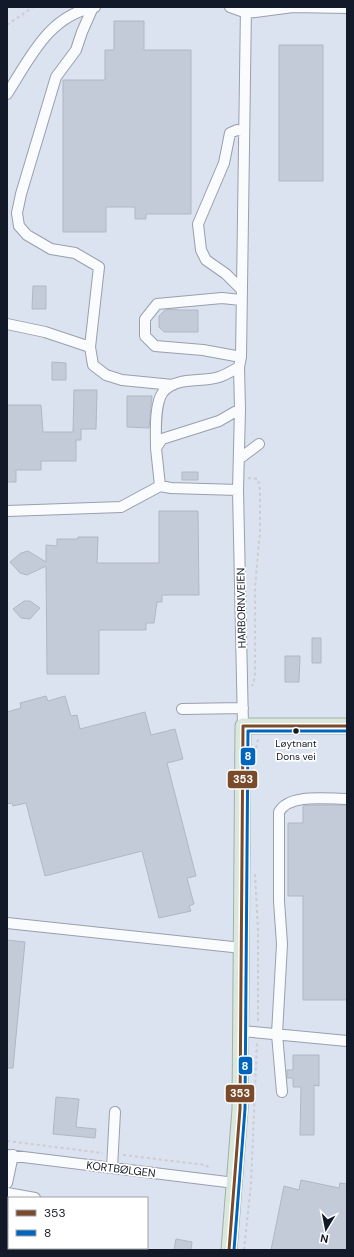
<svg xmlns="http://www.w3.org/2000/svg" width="354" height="1257" font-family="'DM Sans',sans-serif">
  <rect width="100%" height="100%" fill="#dbe2f0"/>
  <!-- building -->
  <path fill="#c3cbd9" stroke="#b0b7c5" d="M114,21H144V50H191V214H146V219H135V207H106V232H63V80H105V50H114Z
    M279,45H323V181H279Z
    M33,286H46V309H32Z
    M177,309V310H198V332H164L159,327V316L165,310Z
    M52,362L66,363V380H52Z
    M74,390H97L96,429H81V440H76V461H41V470H16V482H7V405H41L43,432H73Z
    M127,396H152L149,428L127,427Z
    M182,472H198V480H182Z
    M159,511H198L199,595H162V602H157L154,623H146V630H99V674H47L46,566L27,575L20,573L10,562L21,553L28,551L46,562V545L57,546V539H78V537H98L97,563H159Z
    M24,601H30L40,608L30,619L21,618L13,609Z
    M312,638H321V663H312Z
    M285,656H300L299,682H285Z
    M46,696L48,701L65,696L71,716L77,715L80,729L145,712L151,735L175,729L183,759L167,763L196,876L187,878L194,904L189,906L191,911L159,918L142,851L45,876L26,803L13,806L12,803L7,804V712L21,708L20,703Z
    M309,805H347V1000H303V896H288V823H303V806Z
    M7,940L25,942L13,1068H7Z
    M293,1055H319V1086L314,1085V1135H300L301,1087H293V1078H287V1070H293Z
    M56,1097L79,1099L76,1127L96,1129L95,1138L53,1134Z
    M301,1180L339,1188L340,1183L347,1184V1250H271L284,1186L299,1190Z
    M176,1239L192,1242L191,1250H174Z"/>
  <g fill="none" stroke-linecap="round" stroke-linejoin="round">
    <!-- minor casing -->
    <g stroke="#999fad" stroke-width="12">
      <path id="minor" d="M93,7L82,32L76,50L56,77L21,194L17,213L19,226L27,235L51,249L75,253L99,267L90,347L93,365L106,375L122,380L173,385
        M230,7L247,13L293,7L347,8
        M7,94C30,58 49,15 95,7
        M241,289L226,274L206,260L201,250L198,224L224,163L230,133L237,130L244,131
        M7,324L45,332L90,347
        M241,357L203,350L155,346L145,336V319L157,304L222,298L241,300
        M240,409L238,490L243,726
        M156,448C156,434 154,404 163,392C177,376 201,383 219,377C226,375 233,370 239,367
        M239,459L259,444
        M238,490L171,488L160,486L156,448L162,439L219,421L240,409L239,367L241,357L246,7
        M7,511L121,507L160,486
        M182,709L243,708
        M7,923L242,948
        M242,1031L347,1041
        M282,1092L277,1034L282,944L279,901V812C289,793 328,799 347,799
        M7,1155L235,1183
        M112,1168L115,1112
        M7,1183L13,1155
        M7,1193L35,1198"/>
    </g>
    <!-- highway casing -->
    <g stroke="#9fb1ab" stroke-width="17">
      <path id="highway" d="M229,1250L240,1109L243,726H347"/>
    </g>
    <!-- path -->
    <path stroke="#cbcdd1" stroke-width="2" stroke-dasharray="3 3" stroke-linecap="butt" d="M7,25L33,7
      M248,478L258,479L260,490V532L255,587V677L252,686
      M256,748L258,739
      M255,874L258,930V1023
      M7,1141L103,1153
      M123,1155L206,1165L210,1169
      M244,1250L251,1184L257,1042"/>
    <!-- minor -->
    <use href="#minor" stroke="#fafbfd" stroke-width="10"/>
    <!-- highway -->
    <use href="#highway" stroke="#d9e7dc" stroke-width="15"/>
    <!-- bus-1 casing -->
    <g stroke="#fff" stroke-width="6">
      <path id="bus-1" d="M229,1250L240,1109L243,726H347"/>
    </g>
    <!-- bus-2 casing -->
    <g stroke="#fff" stroke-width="6">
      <path id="bus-2" d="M234,1250L245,1109L248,731H347"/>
    </g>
    <!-- bus-1 -->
    <use href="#bus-1" stroke="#7a4b2a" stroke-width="3"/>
    <!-- bus-2 -->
    <use href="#bus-2" stroke="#0065bd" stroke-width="3"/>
  </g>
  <!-- markers -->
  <circle fill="#121928" stroke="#fff" stroke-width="1.5" cx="296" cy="731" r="3.5"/>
  <g text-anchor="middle" stroke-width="3.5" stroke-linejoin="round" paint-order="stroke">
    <!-- bus labels -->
    <g font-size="10" fill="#121928" stroke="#fff">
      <text x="296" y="747">Løytnant<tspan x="296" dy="13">Dons vei</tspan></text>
    </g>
    <!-- street labels -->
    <g font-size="11" fill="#121928" stroke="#fff">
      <text transform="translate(241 608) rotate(-91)" y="4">HARBORNVEIEN</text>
      <text transform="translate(121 1169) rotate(7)" y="4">KORTBØLGEN</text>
    </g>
  </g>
  <g stroke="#fff" stroke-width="1.5">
    <rect x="240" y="747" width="16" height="19" rx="4" fill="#0065bd"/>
    <rect x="227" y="770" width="31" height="19" rx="4" fill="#7a4b2a"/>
    <rect x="238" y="1056" width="15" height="19" rx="4" fill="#0065bd"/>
    <rect x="225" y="1084" width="30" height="19" rx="4" fill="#7a4b2a"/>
  </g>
  <g font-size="11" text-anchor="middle" font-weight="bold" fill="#fff">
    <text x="248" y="760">8</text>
    <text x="243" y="783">353</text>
    <text x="245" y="1070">8</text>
    <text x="240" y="1097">353</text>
  </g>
  <!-- border -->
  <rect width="354" height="1257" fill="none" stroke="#121928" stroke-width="16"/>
  <!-- legend -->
  <rect x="8" y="1197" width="140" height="52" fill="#ffffff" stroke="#a0a3a9"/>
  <rect x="16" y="1210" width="20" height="6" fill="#7a4b2a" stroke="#a0a3a9"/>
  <text x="44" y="1217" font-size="12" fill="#121928">353</text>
  <rect x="16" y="1230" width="20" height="6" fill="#0065bd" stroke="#a0a3a9"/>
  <text x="44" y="1237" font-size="12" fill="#121928">8</text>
  <!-- north arrow -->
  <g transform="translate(326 1229) rotate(190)" stroke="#ffffff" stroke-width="3" paint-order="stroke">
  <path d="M0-3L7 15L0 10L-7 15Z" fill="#121928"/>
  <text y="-6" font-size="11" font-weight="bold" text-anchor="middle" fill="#121928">N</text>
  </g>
</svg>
